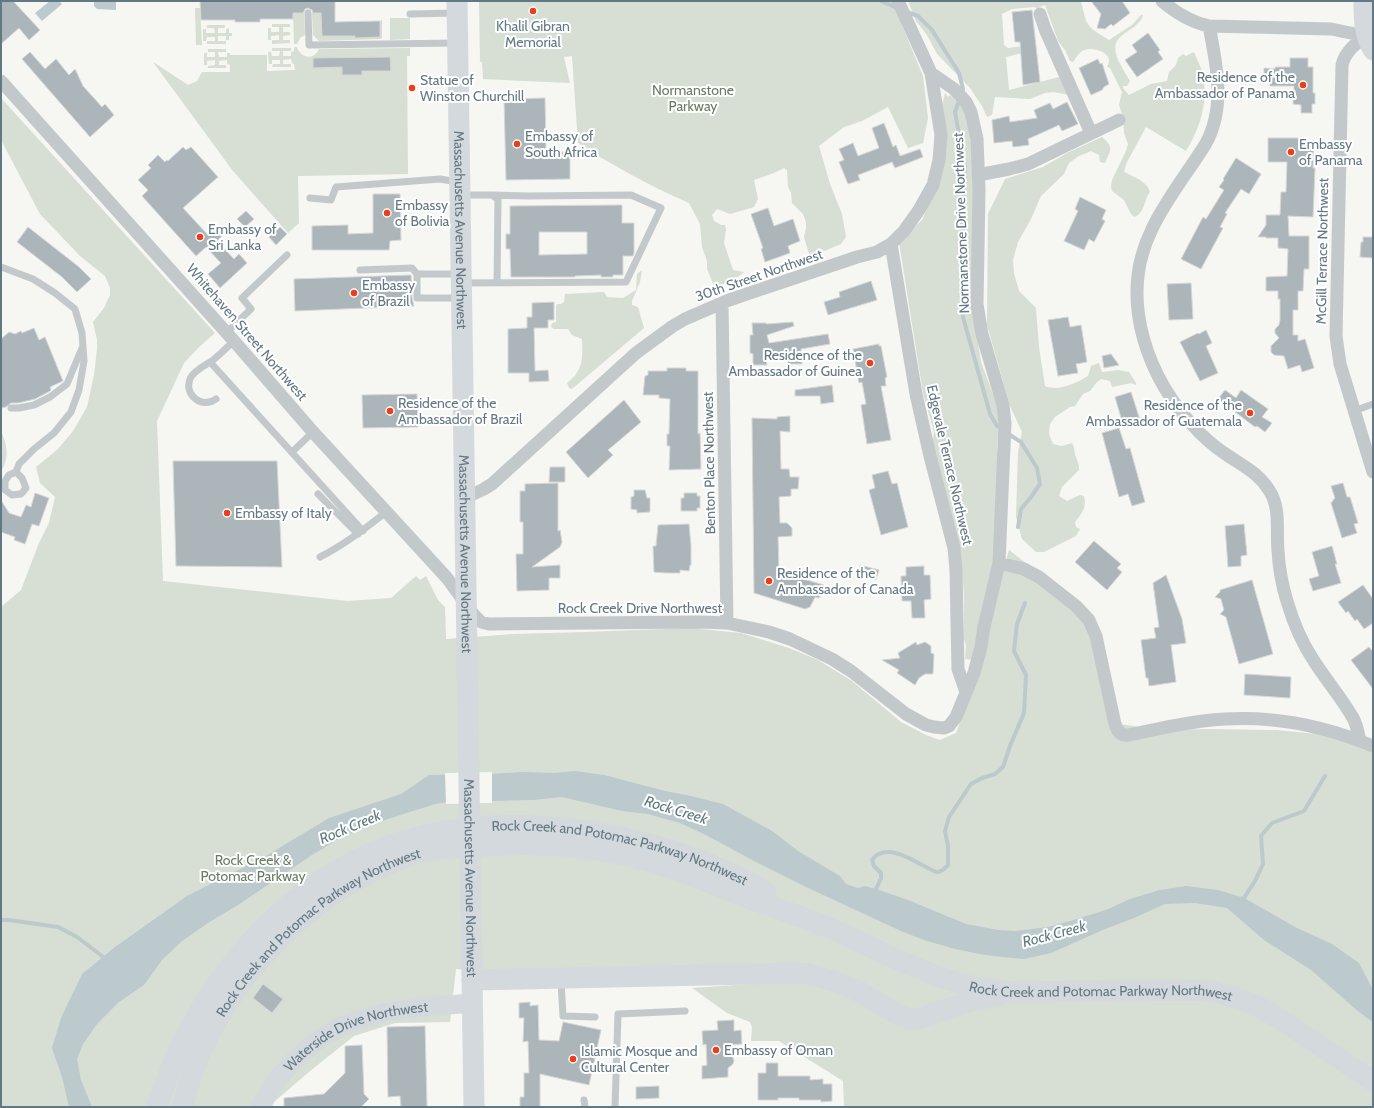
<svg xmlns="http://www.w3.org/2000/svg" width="1374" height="1108" font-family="Cabin,sans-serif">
  <rect width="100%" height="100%" fill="#f6f6f2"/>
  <!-- green -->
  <path fill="#d7ded3" d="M479,1H892L923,76L928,118L923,143L908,148L888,107L862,121L844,127L819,146L830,184L842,214L846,237L841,244L810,257L804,237L806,228V222L803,214L792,203L791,193L788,187L787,170L784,168L774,173L754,180L758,199L754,207L730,214L717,209L712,215L714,221L721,225H725L726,229L724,243L733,270L744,272L738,277L715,288L707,269V261L702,247L700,224L689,203C668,194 648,184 628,173C614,165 601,157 586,151V148L578,143L572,56L564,57L570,83L483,79L482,62H480Z
    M908,1H1081C1087,27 1086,26 1109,40L1132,25L1141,15H1143C1142,20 1138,23 1134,27C1129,30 1123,34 1119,38C1108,50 1124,70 1130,81L1127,86H1123V88L1129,95L1151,84L1167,81L1169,72L1176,65L1178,58L1183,54L1186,56L1194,52C1197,60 1202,68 1203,76C1208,103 1200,128 1186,151L1146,127L1126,164L1124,172C1134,177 1147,181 1150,192C1144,199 1145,214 1134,217L1131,214L1124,200L1112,191L1111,186L1112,180L1126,151L1128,144L1124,133L1123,117L1119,105L1122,92L1110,68L1107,67C1108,65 1109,63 1109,60C1108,51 1092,47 1084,50C1079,52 1076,58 1073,62L1070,61L1065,50L1058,41L1045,5L1037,8L1034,7L1012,9L1002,14L1004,45L1008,48L1031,45L1030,51L1006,57L1009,90L1059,77L1070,95L1053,92L1045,93L1030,99L995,97L992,115L987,117L982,106L970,88L937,54L927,35L916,21Z
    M195,8H200L202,45H196Z
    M293,13H304L305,35L300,38L297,44H294Z
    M312,13H321L322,36H355V38L380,37V21L382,20V38L380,39L319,41L313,35Z
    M390,18H410V39L390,40Z
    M272,24H290V27H283V32H290V35L283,36V40H290V43L272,44V40H279V35L271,36V40H268V28H271V32H279V27H272Z
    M207,25H225V28H218V33H226V29L229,28V33H232V36H229V40H226V36H218V41H226V44H207V41H215V37H207L206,41H203V29H206V33H215L214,28H207Z
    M294,47H297C300,58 314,61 319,49L410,48V56H407L408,174L298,176L299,223L288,233L233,171L153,62L188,85L197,81L202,72H230V65L227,64V60L219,61V65H226V68H208V66L215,65V60L207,61V65H204V53H207V57H215V52H208V49H226V52H218L219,57H227V53H230V55H267V71L295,70L294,64L292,63L291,59L283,60V64H291V67H272L273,64H280V60H272V64H269L268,52H271L272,56H279L280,51H272V48H291V51H283V56H291V52L294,51Z
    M945,93L948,97L950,95L962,107L967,117L972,149L975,201L972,303L981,362L1000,413L997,446L998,459L994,561L972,660L965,659L966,646L964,639V597L962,566L931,454L934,432L923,393L899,242L922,220L940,181V115Z
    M1,98L215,333L200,346L184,363L157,421L163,581L348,601L391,598L416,576L420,580L426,576L438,600L445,607L446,639L513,634L586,632L690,628L741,633L789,648L818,660L852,681L901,722L926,735L940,740L956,733L986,651L995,598L1009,550L1078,603L1120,724L1159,730L1209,729L1276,730L1328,735L1373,747V1107H844L843,1081L779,1041H751L752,1027L750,1022L727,1013L692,988L750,984L496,973L456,969L450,1022L395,1023L354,1036L310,1071L274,1102L272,1107H1V607L21,590L39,543L49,523L55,497L40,483L36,467L58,449L73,431L87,407L94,375L97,349V340L93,322L104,308L110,295V288L105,276L80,256L40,214L1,140Z
    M1102,137C1114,147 1111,149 1105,163L1100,162L1099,155L1091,151L1079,156L1069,163L1064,174L1041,196L1031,219L1018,242L1013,260L1014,273L1019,291L1036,308L1039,347L1045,386C1059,392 1076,383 1088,376L1091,366L1099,363L1102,372L1118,370L1129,372L1136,383V385L1131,383L1112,387L1110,381L1101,379L1097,382L1090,391L1083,394L1075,406L1070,407L1055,417L1050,424L1049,434L1053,444L1062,446L1072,443C1075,448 1074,452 1076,457C1078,463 1079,463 1079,470L1062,487L1059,496L1067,501L1080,495L1084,496C1087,508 1082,513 1075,522L1076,527L1080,529L1076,536L1044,552H1036L1022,539L1016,517L1018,452L1022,432L1010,406L987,325L988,214L1005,179L1043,167L1067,153Z
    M642,270L640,282L632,301V305L638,307L644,328L572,389L569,388L567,383C583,371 583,358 582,339L572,335L568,329H554L551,327L552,323L556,322V306L557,304H561L564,302L565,294L604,292L607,297L623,298L636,290L637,274Z
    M1,431C7,444 10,459 1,471Z"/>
  <!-- water -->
  <path fill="#bcc9cd" d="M50,1H59L62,4L42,21L35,13Z
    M94,1H116V10L97,9L94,6Z
    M575,771L604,775L665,791L691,796L723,804L772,831L798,851L840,876L846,884L858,888L865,886L876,889L908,900L966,924L998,930L1016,931L1048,927L1070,921L1106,910L1130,899L1160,890L1186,886L1218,890L1244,898L1297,928L1332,944L1359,963L1373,990V1022L1359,1012L1311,970L1264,940L1227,908L1195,903L1165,904L1134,918L1105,929L1051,953L1024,959L985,955L955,949L924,940L901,931L806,887L754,861L706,835L680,823L648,814L622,811L562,797L533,800L448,802L435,804L372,824L337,840L312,855L238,905L208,923L182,941L162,960L144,985L119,1002L97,1024L83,1044L77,1059L81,1080L92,1107H69L62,1077L52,1048L61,1018L82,974L115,947L187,896L266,856L329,818L401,794L429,775L491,774L522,772L553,773Z"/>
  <!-- pier -->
  <path fill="#f6f6f2" d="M492,772V803L446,804L445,773Z"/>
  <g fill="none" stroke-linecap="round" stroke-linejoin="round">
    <!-- stream -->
    <path stroke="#bcc9cd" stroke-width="4" d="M881,1L897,8
      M907,12L918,16L932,30L959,73L963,89L955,112L965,168L961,254L963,317L990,414L997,426L1002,429
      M1007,433L1021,442L1037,468L1040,484L1031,497L1021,509L1018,527
      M874,894L881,878V873L874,866L872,860C885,842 911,859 926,867C930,869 934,872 938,872C943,871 945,868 948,865V846L945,831L949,817L971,784L982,778L995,774L1003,767L1010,746L1024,713L1026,675L1014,651L1017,624L1025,603
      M1240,899L1244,898L1255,881L1263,864L1261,836L1272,823L1304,811L1325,776
      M1,920H9L58,927L77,937L106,959"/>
  </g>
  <!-- building -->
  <path fill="#acb5b9" stroke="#d7d7d5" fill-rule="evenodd" d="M1,1H13L40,30L29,40L19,28L1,44Z
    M200,1H335V22L380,21V37L355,38V36H322L321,13H313L312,10L308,8L305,9L303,13H293V19H260V22H235V20H201Z
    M1091,1H1122L1130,13L1113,26L1111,24L1105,29L1097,28L1101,14Z
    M1032,10L1040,82L1023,85L1020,42H1015L1012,12Z
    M1148,33L1160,50L1158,52L1163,59L1137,77L1125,60L1137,52L1132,45Z
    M30,52L45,69L56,59L69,75L75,69L83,86L102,107L105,104L114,115L90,137L22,59Z
    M390,57L391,71H362V75H342V67L313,68V58Z
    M1290,58H1308V67H1313V93H1315V104H1312V113H1301V105L1293,104L1294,86H1270V82H1264V68L1275,69V67H1290Z
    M1098,59L1100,64L1102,63L1109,84L1104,87L1102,90L1091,95L1079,68Z
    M545,98L546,152H570V179L506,180L504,99Z
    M1067,102L1078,124L1062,131L1059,125L1028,139L1029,145L1013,147L1012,141L994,143L992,120L1009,116L1010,122L1037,118L1034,110L1050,103L1053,109Z
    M884,123L893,147L896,145L900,156L920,149L923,157L895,168L892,162L858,175L860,180L848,184L839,162L844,160L839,149L853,143L858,156L879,148L872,128Z
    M1268,138H1300V142L1314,143L1313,168H1315L1313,217L1288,216L1289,236H1309V269H1304L1303,291H1298V310H1293V335H1298V341L1305,339L1314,368L1302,372L1300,365L1288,369L1284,356L1274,355L1271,352V346L1279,338L1275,333V329L1279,325L1280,320V299H1278V291H1266V277L1287,276L1288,249L1278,248V238H1266V237H1258L1266,225V215H1280L1281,192H1286L1287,162H1268Z
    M183,147L186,150L191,147L218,177L183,208L207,234L217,226L224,234L217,241L234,259L239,254L247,263L220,288L208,274L221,263L206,247L196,256L142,196L148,190L138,180L151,168L148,165L158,155L165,162L167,160L168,161Z
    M1236,158L1261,174L1249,194L1241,189L1225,213L1227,214L1220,227L1223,228L1201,269L1181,259L1203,217L1206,219L1224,190L1219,187L1224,180L1223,179Z
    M373,194H400L401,240L390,241L389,250H312V226L348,225V234L373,233Z
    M1080,197L1106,210L1102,219L1105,221L1094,242L1089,239L1084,250L1064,241L1078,211L1075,209Z
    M622,205V223H634V253L633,256H623V275H613V277H601V275L575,276V277H511L510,249H506V234H510V206ZM539,232H587V254L539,255Z
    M768,208L774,226L793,219L800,241L788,246L790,253L765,262L761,249L763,248L751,214Z
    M246,211L254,219L245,227L237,219Z
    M28,227L79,267L91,279L77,292L62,277L17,242Z
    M280,227L287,234L276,245L269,237Z
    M1363,237H1373V258L1360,257L1361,242H1363Z
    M411,275L412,298L414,306L295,311L294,279Z
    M871,281L877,300L828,315L824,302L840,297L839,292Z
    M1191,283L1193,319L1169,320L1167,284Z
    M554,302V320H548V328H534L535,371L548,370L549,381L529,382V373H508V329L527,328V317H532V303Z
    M1068,317L1070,327L1081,325L1087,362L1076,364L1078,373L1058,376L1048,320Z
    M793,322L794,326L767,335L769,343L828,334L830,344L801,349L802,364H788V360H766L767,365H753V354L750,353V335H753L752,323H766V324Z
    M34,328L39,340L45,337L63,381L50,387L51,390L50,391L35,399L18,403H11L6,407L1,408V339L9,332L15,334L21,331L22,333Z
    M1206,330L1212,343L1206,346L1218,373L1200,381L1180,342L1198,333L1199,334Z
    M879,344V346H881L887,377L885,378L886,386H881L891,440L867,444L861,405L866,404L862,382L859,383L853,349Z
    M1111,354L1119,365L1104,368L1102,356Z
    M667,368H686V371H698V434L700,433L701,469L669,470L670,446H667V434H669L670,399L659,398V395H643L645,376L648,375V371H667Z
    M832,385L834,402L821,404L820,396H795V390Z
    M1225,390L1236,398L1241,390L1268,409L1262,417L1272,423L1265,432L1257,426L1255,427L1218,399Z
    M1131,392L1141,423L1124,428L1115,397Z
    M417,394L418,427L363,428L362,395Z
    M624,400L641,422L608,450L613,455L588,478L566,452Z
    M790,416V432L780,431L781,469H789L790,477H799L798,489H791V496L779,497L780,523H787L792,528V536L778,537L779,572L824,585L819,598L815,597L810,607L805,609L754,593L752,418L777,419V417Z
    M1119,428L1126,449L1130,448L1145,502L1132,506L1128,494L1119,497L1102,433Z
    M173,461H277L282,567L176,566Z
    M550,467H565V482H549Z
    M888,471L892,484L897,483L908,527L881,535L869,490L875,488L872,475Z
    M558,483V531L560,530L562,542L560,547L532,567L560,565V578H549V590L517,591L516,554H523V522H520V491H525V484Z
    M1343,483L1347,497H1350L1358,523L1354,524L1357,533L1342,538L1331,503L1335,498L1331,486Z
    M634,490H645L647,498H650V512L637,513V510L631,509V497L634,496Z
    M35,493L49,498L39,526L32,524L25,544L14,540L15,537L1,532V500L9,513L21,517L26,505L31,507Z
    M684,493H697V496H700V508H697V511H681V498H684Z
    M689,524L691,546V565H690L689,571L680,570V573H666L654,572L653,546H656L658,525Z
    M1244,524L1247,555L1241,556V566L1228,567L1225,526Z
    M1094,541L1121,564L1117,568L1122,572L1107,590L1075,562Z
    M1332,546L1337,564H1335L1341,583L1313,591L1309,579L1319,576L1312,552Z
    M860,565L879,570L876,580L858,575Z
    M924,566V575H930L931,599L924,600L925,618H912L911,601H902L901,576H906V567Z
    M1166,575L1182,619L1186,643L1171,645L1176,682L1149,686L1148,678H1146L1141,640L1156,638L1154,628L1159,627L1153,583Z
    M1252,580L1273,654L1239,664L1226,617L1220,614L1224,610L1221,599L1215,597L1220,592V590Z
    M1363,585L1373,599V623L1364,629L1357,619L1355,621L1348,611L1346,613L1338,602Z
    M916,642L917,645L925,642L931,646V653L934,654L933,674H925L919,678L915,685L897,673L899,670L882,660L900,658L898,653Z
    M1369,647L1373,652V689L1351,660Z
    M1245,674L1291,677L1290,698L1244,695Z
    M263,984L283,999L272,1013L253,998Z
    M530,1002V1006L538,1005L539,1040L559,1041L563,1022L601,1030L589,1085L540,1074V1107H520V1097H524V1073H529L528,1041L523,1042L524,1018H519V1003Z
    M734,1020V1031L741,1030L742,1044L726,1045L734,1060L733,1064L728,1068V1077L702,1079V1066L707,1065L706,1044L703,1045L702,1031L718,1030L717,1021Z
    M425,1026L427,1107H401L400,1096L388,1097L387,1027Z
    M362,1045L364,1094L369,1099L361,1107H284V1098L324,1094L345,1073V1046Z
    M766,1063H778V1076H810V1080L823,1079V1084H832V1101L821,1102V1100H799V1098H778V1100H758V1073H766Z
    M659,1086V1098L636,1099V1087Z"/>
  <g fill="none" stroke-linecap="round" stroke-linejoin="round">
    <!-- lane -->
    <path stroke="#c3c8ca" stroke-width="7" d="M308,13L309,45L456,43
      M410,14L455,13
      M463,195H492L498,199L497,283
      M310,198L331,200L336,187L440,179L458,182
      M1,267L33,279L55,293L75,309L82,333L84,361L79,390L71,412L54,433L34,449L19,464L16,472
      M360,270L412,268L417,274
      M459,274H417V298H459
      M463,283L626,282L661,208L631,195L528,196L492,195
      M227,332L251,309L242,298L287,255
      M210,362L363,531
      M216,399C201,410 182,393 191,377C196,369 206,365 213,360C221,354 227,347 234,341
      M11,408H19L34,405L50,397L67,384L82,348
      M1354,411L1373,404
      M292,452L313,432
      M16,472L22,478L26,488L21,494L12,495L5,490V481L9,475Z
      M318,494L358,534
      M320,557C344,545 365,529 386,512
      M561,981L563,1016L595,1017
      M584,1100L585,1107
      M615,1107L618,1014L685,1011"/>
    <!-- street -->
    <path stroke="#c3c8ca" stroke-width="13" d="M1162,1C1176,13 1191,22 1209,26L1331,29L1370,37
      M1040,14L1045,29L1091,133
      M1209,26C1217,66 1226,108 1205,145C1188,172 1165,201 1152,229C1117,300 1148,381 1200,433C1209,442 1219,450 1230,457C1245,467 1259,474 1269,490C1281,508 1276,530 1278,551C1279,568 1282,585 1287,601C1293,622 1302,643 1314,661C1326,680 1342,698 1353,718C1357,725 1358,733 1360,741
      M1366,36C1355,44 1345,52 1342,65L1336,336L1340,364L1373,472
      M1,81L234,341L313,432L447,578L474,615L481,622L489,624L700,622L727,623L769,632L790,639L832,659L851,671L906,714L926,725L934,727L944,728L949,726L956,717L974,673L981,647L984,627L999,563L1005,423L1003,405L982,334L977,304L979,190L977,139L971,112L966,102L954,89L931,73L898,1
      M978,175L1009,169L1028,164L1119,120
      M891,244L916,394L930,456L954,548L956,570L958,669L966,692
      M722,303L727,623
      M465,498L484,489L492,484L636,353L673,326L685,319L729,300L857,257L877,252L891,244L904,231L919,210L933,185L939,160L941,135L931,73
      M999,563L1024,569L1039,577L1076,606L1089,620L1096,636L1115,724C1117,731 1121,736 1129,735C1161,728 1192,721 1225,719C1275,716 1327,727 1373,746"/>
    <!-- secondary -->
    <g stroke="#d4d9dd" stroke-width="19">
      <path d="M1363,1C1363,19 1363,35 1373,51"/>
      <path id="s1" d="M260,1107C281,1067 320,1030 364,1018C399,1007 437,1006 473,1003"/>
    </g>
    <!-- primary -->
    <g stroke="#d4d9dd" stroke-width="21">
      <path id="s2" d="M457,1L474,1107"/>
      <path d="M472,980L795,973L808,974L837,982L862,993L900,1016L910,1019L921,1018L964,1003L1000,995"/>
      <path id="s3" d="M157,1107C193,993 276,887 391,845C456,822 531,821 600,833C657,843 715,862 766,892"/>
      <path id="s4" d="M183,1107C199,1031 248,964 306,915C336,890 372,869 409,856C432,848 457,847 482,846C538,842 593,846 648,861C681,870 713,884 745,897C770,906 795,914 819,924C869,944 917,973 970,986C984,990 999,991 1014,992L1197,990C1226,992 1252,1002 1277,1017L1373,1081"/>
    </g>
  </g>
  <!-- markers -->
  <g fill="#ee3d1a" stroke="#fff" stroke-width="1.5">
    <circle cx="533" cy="11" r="4"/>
    <circle cx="1303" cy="85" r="4"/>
    <circle cx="412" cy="88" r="4"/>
    <circle cx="517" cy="144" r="4"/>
    <circle cx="1291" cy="152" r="4"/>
    <circle cx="387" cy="213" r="4"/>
    <circle cx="200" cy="237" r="4"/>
    <circle cx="354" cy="293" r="4"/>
    <circle cx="870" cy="363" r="4"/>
    <circle cx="390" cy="411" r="4"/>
    <circle cx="1250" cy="413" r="4"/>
    <circle cx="227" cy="513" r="4"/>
    <circle cx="769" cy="581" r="4"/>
    <circle cx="716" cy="1050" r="4"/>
    <circle cx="573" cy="1059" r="4"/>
  </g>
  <g text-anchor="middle" stroke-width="4" stroke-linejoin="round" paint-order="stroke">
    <!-- poi labels -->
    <g font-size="14" fill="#637885" stroke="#fff" text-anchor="start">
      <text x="533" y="31" text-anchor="middle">Khalil Gibran<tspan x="533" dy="16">Memorial</tspan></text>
      <text x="1295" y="82" text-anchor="end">Residence of the<tspan x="1295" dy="16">Ambassador of Panama</tspan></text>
      <text x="420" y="85">Statue of<tspan x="420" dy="16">Winston Churchill</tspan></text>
      <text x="525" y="141">Embassy of<tspan x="525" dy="16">South Africa</tspan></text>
      <text x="1299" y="149">Embassy<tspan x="1299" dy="16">of Panama</tspan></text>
      <text x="395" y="210">Embassy<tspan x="395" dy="16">of Bolivia</tspan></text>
      <text x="208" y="234">Embassy of<tspan x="208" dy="16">Sri Lanka</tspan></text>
      <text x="362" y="290">Embassy<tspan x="362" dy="16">of Brazil</tspan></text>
      <text x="862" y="360" text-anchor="end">Residence of the<tspan x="862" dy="16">Ambassador of Guinea</tspan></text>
      <text x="398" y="408">Residence of the<tspan x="398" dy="16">Ambassador of Brazil</tspan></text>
      <text x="1242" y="410" text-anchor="end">Residence of the<tspan x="1242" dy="16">Ambassador of Guatemala</tspan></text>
      <text x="235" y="518">Embassy of Italy</text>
      <text x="777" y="578">Residence of the<tspan x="777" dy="16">Ambassador of Canada</tspan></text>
      <text x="724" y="1055">Embassy of Oman</text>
      <text x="581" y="1056">Islamic Mosque and<tspan x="581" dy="16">Cultural Center</tspan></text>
    </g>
    <!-- park labels -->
    <g font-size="14" fill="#697c62" stroke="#fff">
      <text x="693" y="95">Normanstone<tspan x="693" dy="16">Parkway</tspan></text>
      <text x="253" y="865">Rock Creek &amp;<tspan x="253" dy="16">Potomac Parkway</tspan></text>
    </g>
    <!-- street labels -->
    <g font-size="14" fill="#637885" stroke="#fff">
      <text transform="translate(961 223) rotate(-92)" y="5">Normanstone Drive Northwest</text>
      <text dy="5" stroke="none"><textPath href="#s2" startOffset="229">Massachusetts Avenue Northwest</textPath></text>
      <text transform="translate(1322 251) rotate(-89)" y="5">McGill Terrace Northwest</text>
      <text transform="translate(759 275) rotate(-19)" y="5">30th Street Northwest</text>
      <text transform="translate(247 332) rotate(49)" y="5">Whitehaven Street Northwest</text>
      <text transform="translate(709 463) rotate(-91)" y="5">Benton Place Northwest</text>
      <text transform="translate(950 465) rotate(77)" y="5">Edgevale Terrace Northwest</text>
      <text dy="5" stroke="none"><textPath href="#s2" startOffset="553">Massachusetts Avenue Northwest</textPath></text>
      <text x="640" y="613">Rock Creek Drive Northwest</text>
      <text dy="5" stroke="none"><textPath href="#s3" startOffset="598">Rock Creek and Potomac Parkway Northwest</textPath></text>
      <text dy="5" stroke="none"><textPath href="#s2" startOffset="877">Massachusetts Avenue Northwest</textPath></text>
      <text dy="5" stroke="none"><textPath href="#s4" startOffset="231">Rock Creek and Potomac Parkway Northwest</textPath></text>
      <text dy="5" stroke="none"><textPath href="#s4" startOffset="1070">Rock Creek and Potomac Parkway Northwest</textPath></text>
      <text dy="5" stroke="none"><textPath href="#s1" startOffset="126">Waterside Drive Northwest</textPath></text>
    </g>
    <!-- water labels -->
    <g font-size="15" font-style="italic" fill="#5f7b82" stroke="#fff">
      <text transform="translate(676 810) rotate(17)" y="5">Rock Creek</text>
      <text transform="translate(350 827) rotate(-23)" y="5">Rock Creek</text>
      <text transform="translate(1054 934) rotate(-15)" y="5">Rock Creek</text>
    </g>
  </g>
  <!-- border -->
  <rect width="1374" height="1108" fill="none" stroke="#637885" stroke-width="4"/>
</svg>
